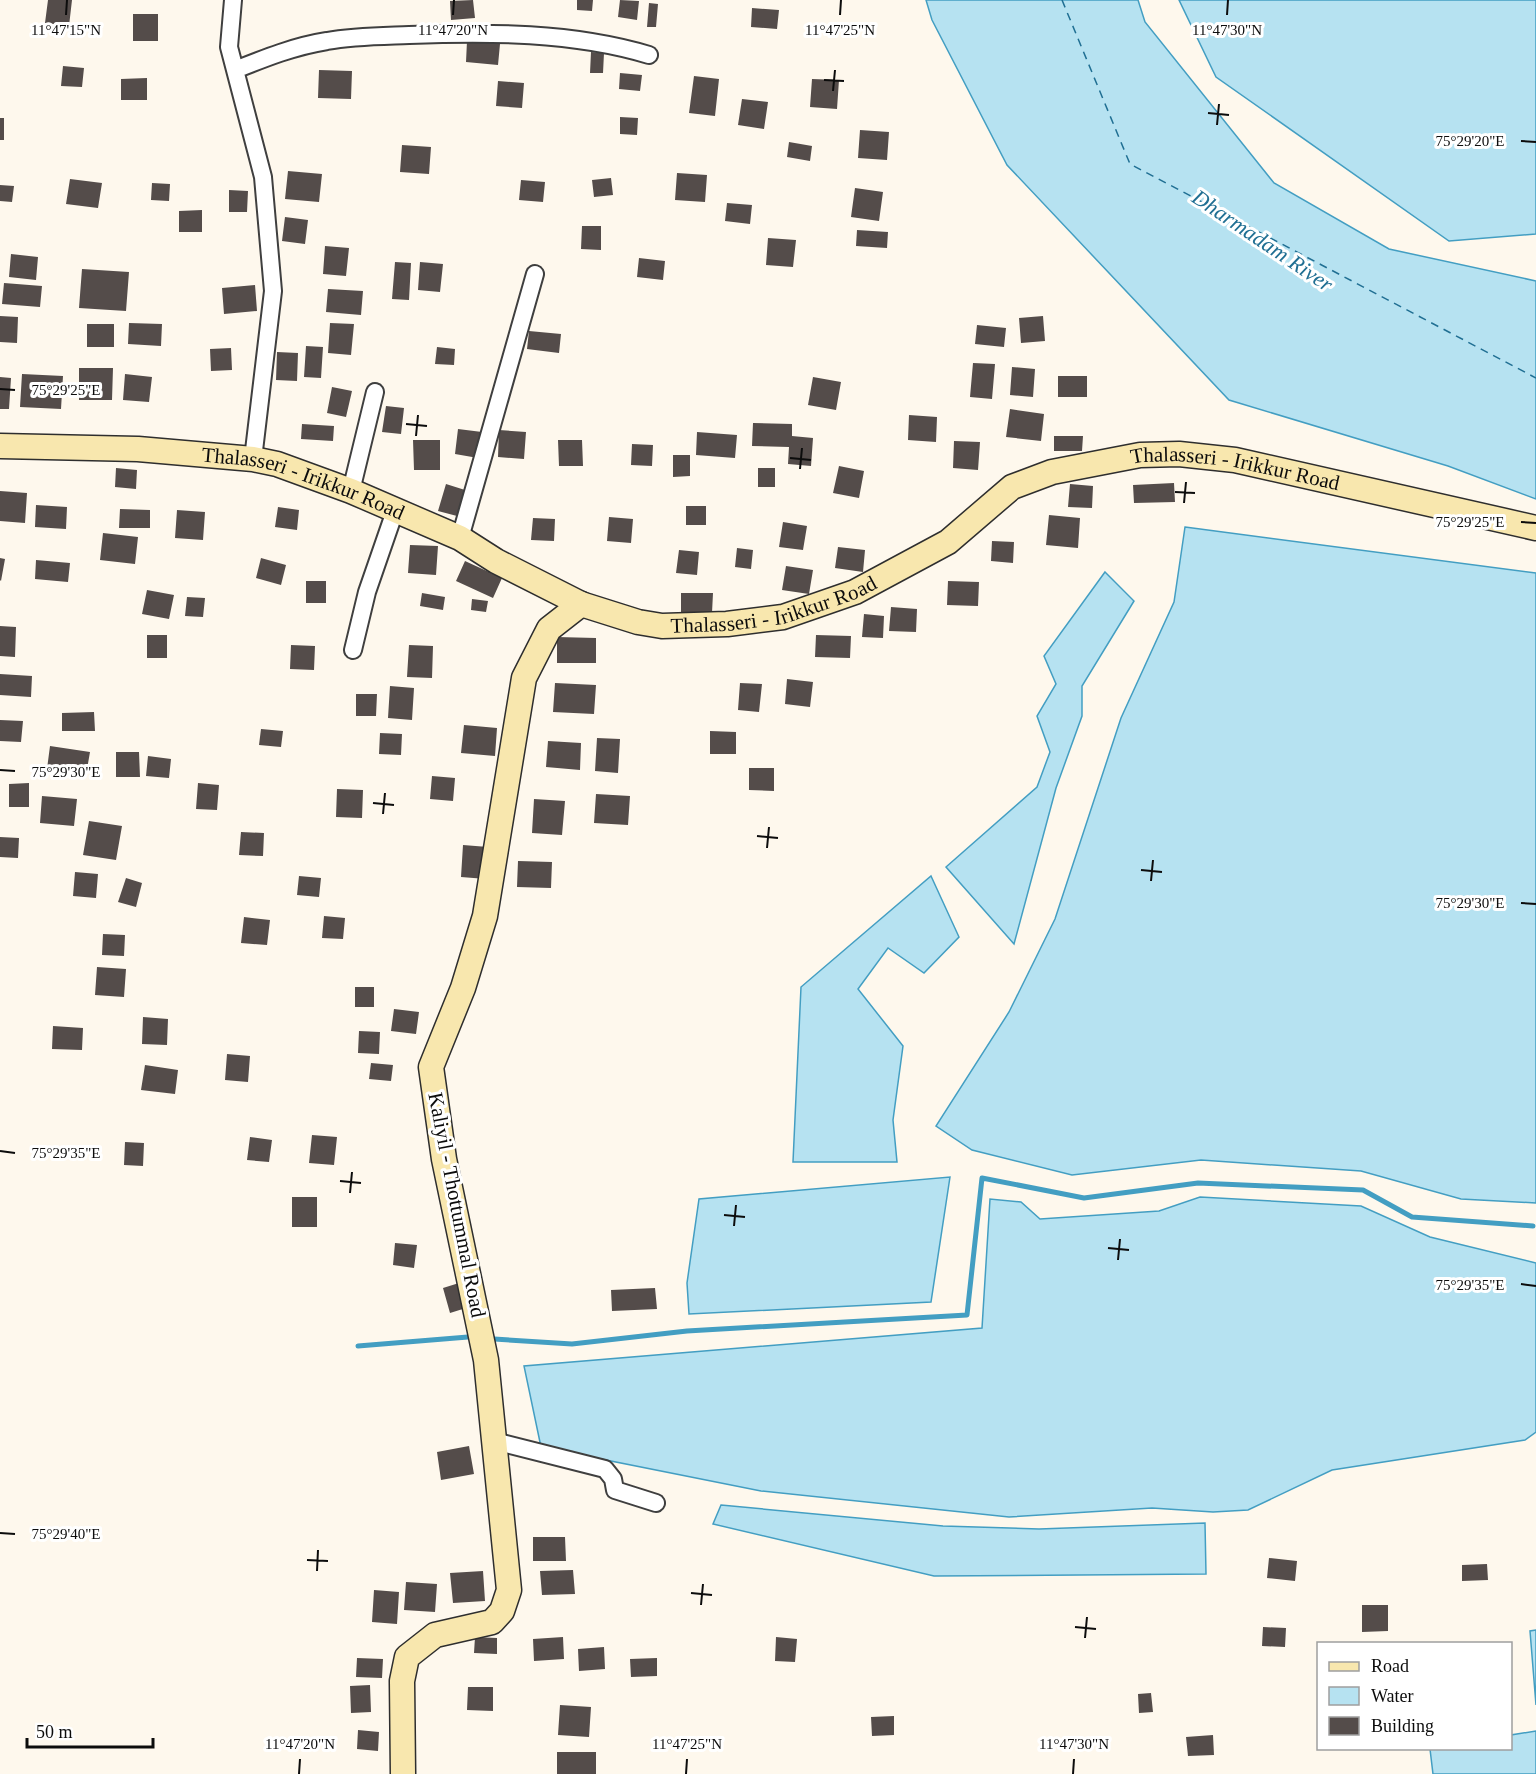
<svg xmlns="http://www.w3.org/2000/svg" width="1536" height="1774" font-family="'Times New Roman',serif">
  <rect width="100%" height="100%" fill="#fef8ed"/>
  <!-- water -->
  <path fill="#b6e2f1" stroke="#439ec2" stroke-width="1.5" d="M926,0H1138L1145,22L1274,183L1389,249L1536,281V499L1448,466L1229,400L1007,165L932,20Z
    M1179,0H1536V234L1449,241L1216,77Z
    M1185,527L1536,573V1203L1461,1199L1361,1171L1201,1160L1072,1175L972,1150L936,1126L1009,1012L1055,919L1121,718L1174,602Z
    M1105,572L1134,601L1082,686V716L1056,788L1014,944L946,867L1037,787L1050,752L1037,716L1056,684L1044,656Z
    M931,876L959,937L924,973L888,948L858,989L903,1046L893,1120L897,1162H793L801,987Z
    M950,1177L931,1302L689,1314L687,1283L699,1199Z
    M1200,1197L1361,1206L1430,1237L1536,1263V1432L1525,1440L1332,1470L1248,1510L1213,1512L1152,1508L1009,1517L761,1491L541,1447L524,1366L982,1328L990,1199L1021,1202L1040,1219L1159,1211Z
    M721,1505L943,1526L1039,1529L1205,1523L1206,1574L934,1576L713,1524Z
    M1536,1630V1705L1530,1631Z
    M1536,1731V1774H1433L1430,1749L1510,1748L1511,1735Z"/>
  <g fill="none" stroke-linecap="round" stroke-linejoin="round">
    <!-- stream -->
    <path stroke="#439ec2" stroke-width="5" d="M494,1339L572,1344L687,1331L967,1315L982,1178L1084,1198L1198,1183L1363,1190L1412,1217L1533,1226
      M358,1346L468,1337"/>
    <!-- ferry -->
    <path stroke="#206f93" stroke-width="1.5" stroke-dasharray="8 6" stroke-linecap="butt" d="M1062,0L1130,164L1536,378"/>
  </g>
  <!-- building -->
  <path fill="#544c4a" d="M48,0H72L69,26L45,23Z
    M473,0L475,18L451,20L450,1Z
    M577,0H593L592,11L577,10Z
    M620,0L639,1L637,20L618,17Z
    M649,3L658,4L656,27H647Z
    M752,8L779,10L777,29L751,27Z
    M133,14H158V41H133Z
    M467,41L500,44L498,65L466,62Z
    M591,52L604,53L603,73H590Z
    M63,66L84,68L82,87L61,86Z
    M319,70L352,71L351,99L318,98Z
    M620,73L642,75L640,91L619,89Z
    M694,76L719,79L715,116L689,113Z
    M147,78V100H121V79Z
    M812,79L839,80L837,109L810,107Z
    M498,81L524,83L522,108L496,106Z
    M742,99L768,102L764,129L738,125Z
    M620,117L638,118L637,135L620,134Z
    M0,118H4V140H0Z
    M860,130L889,132L887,160L858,158Z
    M789,142L812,146L810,161L787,157Z
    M402,145L431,147L429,174L400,172Z
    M288,171L322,174L319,202L285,199Z
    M677,173L707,175L705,202L675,200Z
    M611,178L613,195L594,197L592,180Z
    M70,179L102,183L98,208L66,204Z
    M521,180L545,182L543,202L519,200Z
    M152,183L170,184L169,201L151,200Z
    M0,185L14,186L12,202L0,201Z
    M855,188L883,192L879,221L851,217Z
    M229,190L248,191L247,212H229Z
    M727,203L752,205L750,224L725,221Z
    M202,210V232H179V211Z
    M285,217L308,220L305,244L282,241Z
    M582,226H601V250L581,249Z
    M857,230L888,232L887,248L856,246Z
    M768,238L796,240L793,267L766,265Z
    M325,246L349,248L346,276L323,274Z
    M11,254L38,257L36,280L9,277Z
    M639,258L665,261L663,280L637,277Z
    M395,262L411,263L409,300L392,299Z
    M420,262L443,264L440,292L418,290Z
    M82,269L129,272L126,311L79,308Z
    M4,283L42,286L40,307L2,304Z
    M255,285L257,311L224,314L222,288Z
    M328,289L363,291L361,315L326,312Z
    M0,316L18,317L17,343L0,342Z
    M1043,316L1045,341L1021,343L1019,318Z
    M129,323L162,324L161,346L128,344Z
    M330,323L354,324L351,355L328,353Z
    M87,324H114V347H87Z
    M977,325L1006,328L1004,347L975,344Z
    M529,331L561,334L559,353L527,349Z
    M306,346L323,347L321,378L304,377Z
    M437,347L455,349L454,365L435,364Z
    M231,348L232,370L211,371L210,349Z
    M277,352L298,353L297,381L276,380Z
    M973,363L995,364L992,399L970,397Z
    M1012,367L1035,369L1033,397L1010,395Z
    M79,368H113L112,400H79Z
    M22,374L63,376L61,409L20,407Z
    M125,374L152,377L149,402L123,400Z
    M1058,376H1087V397H1058Z
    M0,377L11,378L9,409H0Z
    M813,377L841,382L836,410L808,405Z
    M332,387L352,391L346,417L327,413Z
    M386,406L404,408L401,434L382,432Z
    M1010,409L1044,414L1041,441L1006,437Z
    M909,415L937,417L936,442L908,440Z
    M753,423L792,424V436L813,438L811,466L788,464L789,447L752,446Z
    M302,424L334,426L333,441L301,439Z
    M458,429L482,432L478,458L455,454Z
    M499,430L526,432L524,459L498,457Z
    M697,432L737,435L735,458L696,455Z
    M1054,436H1083L1082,451H1054Z
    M413,440H440V470H414Z
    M558,440H582L583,466H559Z
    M954,441L980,442L978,470L953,468Z
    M632,444L653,445L652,466L631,465Z
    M673,455H690V476L673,477Z
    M839,466L864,471L859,498L833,493Z
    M116,468L137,470L136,489L115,487Z
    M758,468H775V487H758Z
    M1174,483L1175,502L1134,503L1133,485Z
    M446,484L465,490L457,516L438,511Z
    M1070,484L1093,486L1092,508L1068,507Z
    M0,491L27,493L25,523L0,521Z
    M36,505L67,507L66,529L35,527Z
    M686,506H706V525H686Z
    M278,507L299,510L297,530L275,527Z
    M120,509L150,510V528H119Z
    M177,510L205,512L203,540L175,538Z
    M1049,515L1080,518L1078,548L1046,545Z
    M609,517L633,519L631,543L607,541Z
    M533,518L555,519L554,541L531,540Z
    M783,522L807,526L803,550L779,547Z
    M103,533L138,537L135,564L100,560Z
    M992,541L1014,542L1013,563L991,561Z
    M410,545L438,546L436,575L408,573Z
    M838,547L865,550L863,572L835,568Z
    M737,548L753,550L751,569L735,567Z
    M679,550L699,552L697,575L676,573Z
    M0,558L5,559L1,581L0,580Z
    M261,558L286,565L281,585L256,578Z
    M36,560L70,563L68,582L35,579Z
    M465,561L502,578L493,598L456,581Z
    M786,566L813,570L809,594L782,590Z
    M306,581H326V603H306Z
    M948,581L979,582L978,606L947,605Z
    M147,590L174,595L169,619L142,614Z
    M422,593L445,597L443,610L420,606Z
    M681,593H713L712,613L681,612Z
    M187,597L205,598L203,617L185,616Z
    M472,599L488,601L486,612L471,610Z
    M891,607L917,609L916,632L889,631Z
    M864,614L884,616L883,638L862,637Z
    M0,626L16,627L15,657L0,656Z
    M147,635H167V658H147Z
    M816,635L851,636L850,658L815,657Z
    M557,637L596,638V663H557Z
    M291,645L315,646L314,670L290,669Z
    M409,645L433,646L432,678L407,677Z
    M0,674L32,676L31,697L0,695Z
    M787,679L813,682L810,707L785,704Z
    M555,683L596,685L594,714L553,712Z
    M740,683L762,684L759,712L738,710Z
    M390,686L414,688L412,720L388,718Z
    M356,694H377L376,716H356Z
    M94,712L95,731H62V713Z
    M0,720L23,721L21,742L0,741Z
    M464,725L497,728L495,756L461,753Z
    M261,729L283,731L281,747L259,745Z
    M710,731L736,732V754H710Z
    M380,733L402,734L401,755L379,754Z
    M597,738L620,739L618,773L595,771Z
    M548,741L581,743L580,770L546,767Z
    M50,746L90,752L86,775L47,769Z
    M116,752H139L140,777H116Z
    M148,756L171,759L169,778L146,776Z
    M749,768H774V791L749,790Z
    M432,776L455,778L453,801L430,799Z
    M29,783V807H9V784Z
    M198,783L219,785L217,810L196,809Z
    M337,789L363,790L362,818L336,817Z
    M596,794L630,796L628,825L594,823Z
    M42,796L77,799L74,826L40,823Z
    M534,799L565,801L562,835L532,833Z
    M89,821L122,826L116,860L83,855Z
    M241,832L264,833L263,856L239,855Z
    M0,837L19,838L18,858L0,857Z
    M463,845L488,847L486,879L461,877Z
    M518,861L552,862L551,888L517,887Z
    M75,872L98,874L96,898L73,896Z
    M299,876L321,878L319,897L297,895Z
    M126,878L142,883L136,907L118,902Z
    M324,916L345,918L343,939L322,938Z
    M244,917L270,920L267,945L241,943Z
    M103,934L125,935L124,956L102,955Z
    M97,967L126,969L124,997L95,995Z
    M355,987H374V1007H355Z
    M394,1009L419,1012L416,1034L391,1031Z
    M143,1017L168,1019L167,1045L142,1044Z
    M53,1026L83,1028L82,1050L52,1049Z
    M359,1031L380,1032L379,1054L358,1053Z
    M227,1054L250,1056L248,1082L225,1080Z
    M371,1063L393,1065L391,1081L369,1079Z
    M145,1065L178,1070L175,1094L141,1090Z
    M312,1135L337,1137L334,1165L309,1163Z
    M250,1137L272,1140L269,1162L247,1160Z
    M125,1142L144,1143L143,1166L124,1165Z
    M292,1197H317V1227H292Z
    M395,1243L417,1245L414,1268L393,1265Z
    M459,1283L466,1308L450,1313L443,1288Z
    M655,1288L657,1309L612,1311L611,1290Z
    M469,1446L474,1474L441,1480L437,1452Z
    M533,1537H565L566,1561H533Z
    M1269,1558L1297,1561L1295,1581L1267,1578Z
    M1487,1564L1488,1580L1462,1581V1565Z
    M573,1570L575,1594L542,1595L540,1571Z
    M483,1571L485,1601L453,1603L450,1573Z
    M406,1582L437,1584L435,1612L404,1610Z
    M374,1590L399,1592L397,1624L372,1622Z
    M1362,1605H1388V1631L1362,1632Z
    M1263,1627L1286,1628L1285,1647L1262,1646Z
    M475,1637L497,1638V1654L474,1653Z
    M563,1637L564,1659L534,1661L533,1639Z
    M776,1637L797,1639L795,1662L775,1661Z
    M604,1647L605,1669L579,1671L578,1649Z
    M357,1658L383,1659L382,1678L356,1677Z
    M657,1658V1676L631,1677L630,1659Z
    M370,1685L371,1712L351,1713L350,1686Z
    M468,1687H493V1711L467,1710Z
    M1151,1693L1153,1712L1139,1713L1138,1694Z
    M560,1705L591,1707L589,1737L558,1735Z
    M894,1716V1735L872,1736L871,1717Z
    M358,1730L379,1732L378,1751L357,1749Z
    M1213,1735L1214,1755L1188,1756L1186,1737Z
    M557,1752H596V1774H557Z"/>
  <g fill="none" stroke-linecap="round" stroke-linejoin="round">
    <!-- street casing -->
    <g stroke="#3f3f3f" stroke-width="20">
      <path id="street" d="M233,0L229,47L263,177L273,291L253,459
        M235,70C265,58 295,46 327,41C353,36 382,36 409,35C488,32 573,32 649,55
        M351,491L375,392
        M460,538L535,274
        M353,650L367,592L395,511
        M494,1441L605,1469L613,1479L615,1490L656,1503"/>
    </g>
    <!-- secondary casing -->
    <g stroke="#2e2e2e" stroke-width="27">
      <g id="secondary">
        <path id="s1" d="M0,446L138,449L253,459L277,464L351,491L460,538L496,561L581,604L638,622L662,626L727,624L783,617L855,592L948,542L1012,487L1052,472L1140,455L1179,454L1235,460L1536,528"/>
        <path d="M403,1774L402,1681L407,1657L435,1635L492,1622L502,1611L509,1590L486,1360L444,1159L431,1067L463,988L485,916L524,678L549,629L581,604"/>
      </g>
    </g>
    <!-- street -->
    <use href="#street" stroke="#fff" stroke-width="16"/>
    <!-- secondary -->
    <use href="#secondary" stroke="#f8e7ae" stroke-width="24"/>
  </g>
  <!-- ticks -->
  <path fill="none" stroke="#0c0c0c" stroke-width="2" d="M66,15L67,0M453,15L454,0M840,15L841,0M1227,15L1228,0M824,80L844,81M833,91L835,70M1208,113L1229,115M1217,125L1219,104M1521,141L1536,142M0,389L15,390M406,424L427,426M416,436L418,415M790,458L811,460M800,469L802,448M1175,492L1195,493M1184,503L1186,482M1521,522L1536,523M0,770L15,771M373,803L394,805M383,814L385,793M757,836L778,838M767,848L769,827M1141,870L1162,872M1151,881L1153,860M1521,903L1536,904M0,1151L15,1153M340,1181L361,1183M350,1193L352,1172M724,1215L745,1217M734,1226L736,1205M1108,1248L1129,1250M1118,1260L1120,1239M1521,1284L1536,1286M0,1533L15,1534M307,1560L328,1561M317,1571L318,1550M691,1593L712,1595M701,1605L703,1584M1075,1627L1096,1629M1085,1638L1087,1617M299,1774L300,1759M686,1774L687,1759M1073,1774L1074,1759"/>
  <g text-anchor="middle" stroke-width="6" stroke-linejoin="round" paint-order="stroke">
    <!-- street labels -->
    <g font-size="21" fill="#0c0c0c" stroke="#fff">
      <text dy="7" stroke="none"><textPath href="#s1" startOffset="1314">Thalasseri - Irikkur Road</textPath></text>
      <text dy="7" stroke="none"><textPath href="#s1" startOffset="308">Thalasseri - Irikkur Road</textPath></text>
      <text dy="7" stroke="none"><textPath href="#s1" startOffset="812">Thalasseri - Irikkur Road</textPath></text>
      <text transform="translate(457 1205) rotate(79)" y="7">Kaliyil - Thottummal Road</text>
    </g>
    <!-- water labels -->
    <g font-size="22" font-style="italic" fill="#206f93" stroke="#fff">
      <text transform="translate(1263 240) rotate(34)" y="8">Dharmadam River</text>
    </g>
  </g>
  <g font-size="15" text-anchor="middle" fill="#0c0c0c" stroke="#fff" stroke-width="6" stroke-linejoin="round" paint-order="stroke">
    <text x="453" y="35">11°47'20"N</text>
    <text x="840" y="35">11°47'25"N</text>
    <text x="1227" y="35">11°47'30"N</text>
    <text x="66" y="35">11°47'15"N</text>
    <text x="1470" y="146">75°29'20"E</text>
    <text x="66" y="395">75°29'25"E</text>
    <text x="1470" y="527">75°29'25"E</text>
    <text x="66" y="777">75°29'30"E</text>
    <text x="1470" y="908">75°29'30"E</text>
    <text x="66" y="1158">75°29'35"E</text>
    <text x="1470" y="1290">75°29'35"E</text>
    <text x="66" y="1539">75°29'40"E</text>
    <text x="300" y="1749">11°47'20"N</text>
    <text x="687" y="1749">11°47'25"N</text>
    <text x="1074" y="1749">11°47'30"N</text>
  </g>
  <!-- legend -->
  <rect x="1317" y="1642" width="195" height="108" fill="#ffffff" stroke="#9e9e9e" stroke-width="1.5"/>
  <rect x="1329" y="1662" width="30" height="9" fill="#f8e7ae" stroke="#9e9e9e" stroke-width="1.5"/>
  <text x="1371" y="1672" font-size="18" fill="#0c0c0c">Road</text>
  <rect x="1329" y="1687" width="30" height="18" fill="#b6e2f1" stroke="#9e9e9e" stroke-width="1.5"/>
  <text x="1371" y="1702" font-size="18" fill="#0c0c0c">Water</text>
  <rect x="1329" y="1717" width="30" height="18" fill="#544c4a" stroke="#9e9e9e" stroke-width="1.5"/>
  <text x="1371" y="1732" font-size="18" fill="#0c0c0c">Building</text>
  <!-- scale -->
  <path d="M27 1738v9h126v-9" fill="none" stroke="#0c0c0c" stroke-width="3"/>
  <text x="36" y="1738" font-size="18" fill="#0c0c0c" stroke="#ffffff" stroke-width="4.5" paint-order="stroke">50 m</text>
</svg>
